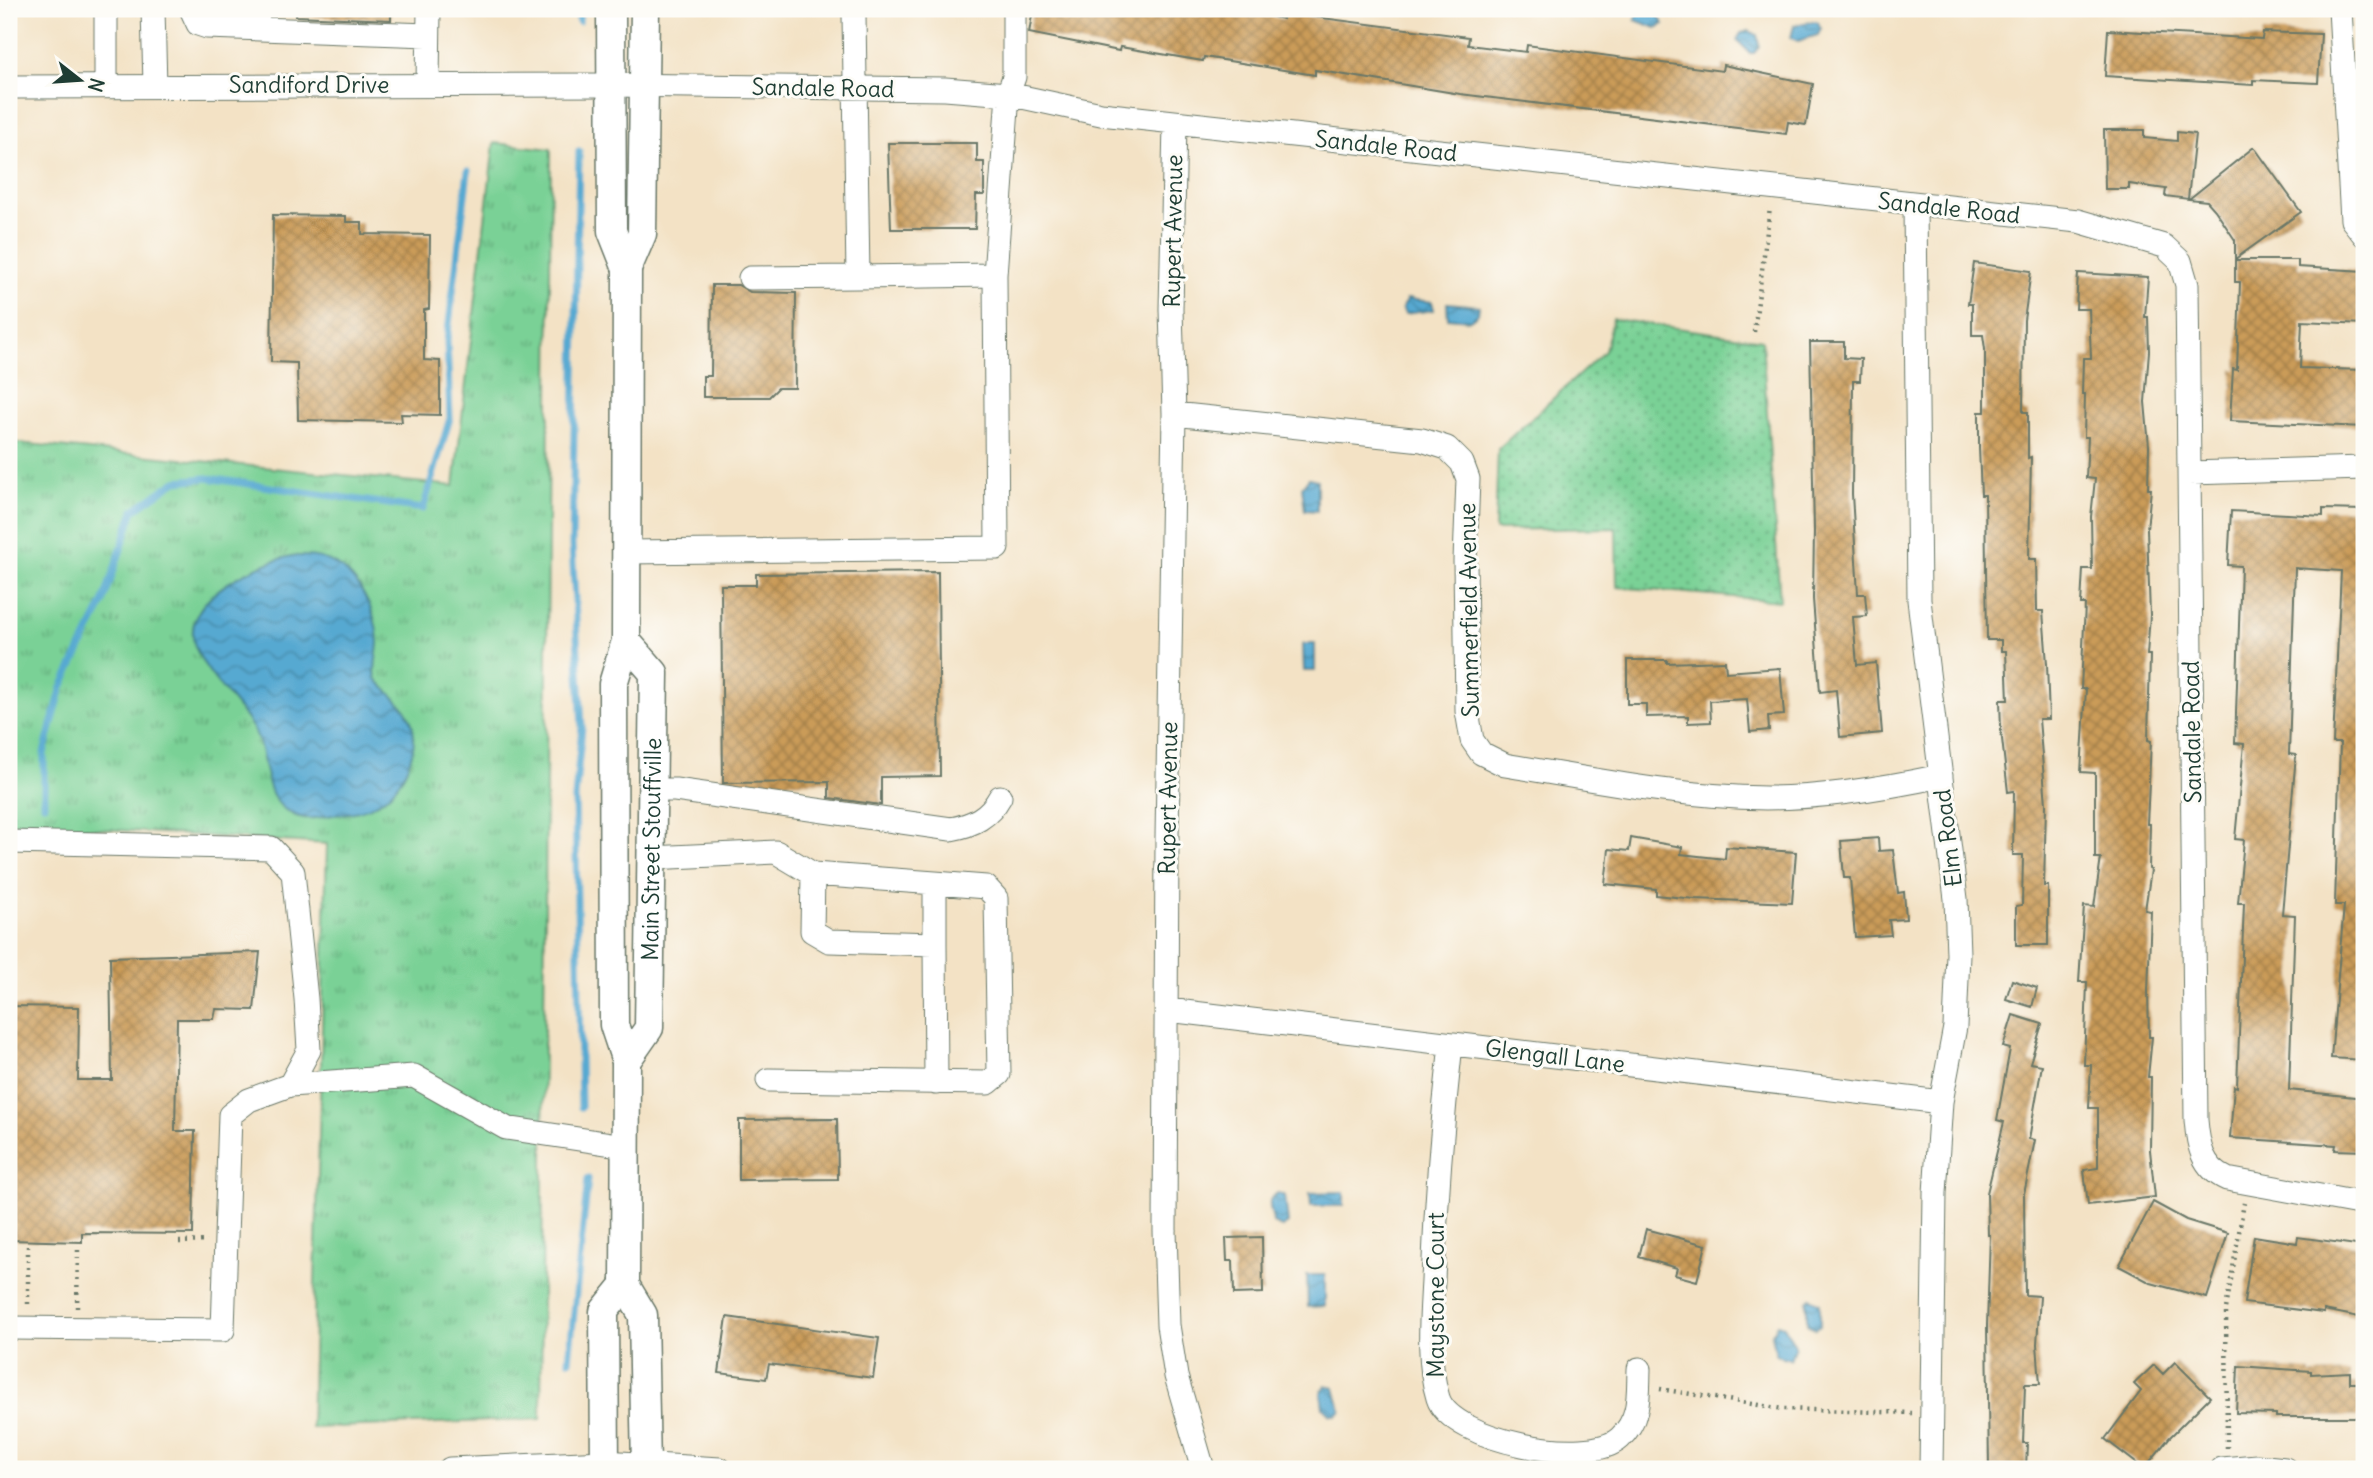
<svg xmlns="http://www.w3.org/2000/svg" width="2373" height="1478" font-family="Delius,sans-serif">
  <defs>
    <pattern id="grass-tufts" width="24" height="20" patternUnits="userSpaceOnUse" patternTransform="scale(1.75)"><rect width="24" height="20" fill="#7ad196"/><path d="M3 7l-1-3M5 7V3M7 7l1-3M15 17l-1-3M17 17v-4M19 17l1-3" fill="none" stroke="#63ab7b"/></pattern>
    <pattern id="park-dots" width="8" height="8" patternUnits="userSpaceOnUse" patternTransform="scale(1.75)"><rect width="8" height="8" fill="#7ad196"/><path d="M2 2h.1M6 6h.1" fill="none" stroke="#63ab7b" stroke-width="1.8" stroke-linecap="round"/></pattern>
    <pattern id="water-waves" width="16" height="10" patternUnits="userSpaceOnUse" patternTransform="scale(1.75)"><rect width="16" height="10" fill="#56a9d1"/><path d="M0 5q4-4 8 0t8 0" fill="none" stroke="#478baa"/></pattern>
    <pattern id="building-cross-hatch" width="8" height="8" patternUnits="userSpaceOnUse" patternTransform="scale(1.75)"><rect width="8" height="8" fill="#ca9b59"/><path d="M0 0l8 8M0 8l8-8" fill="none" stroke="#a3804a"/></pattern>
  </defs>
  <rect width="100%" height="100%" fill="#fdfcf7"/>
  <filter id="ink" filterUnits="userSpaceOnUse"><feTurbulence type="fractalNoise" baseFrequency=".0143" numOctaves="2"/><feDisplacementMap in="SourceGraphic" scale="14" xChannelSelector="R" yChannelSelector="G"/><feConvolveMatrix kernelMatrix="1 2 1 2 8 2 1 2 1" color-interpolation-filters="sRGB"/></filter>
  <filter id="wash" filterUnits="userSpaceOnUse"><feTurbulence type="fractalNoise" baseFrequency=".00686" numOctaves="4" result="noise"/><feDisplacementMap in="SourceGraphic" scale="28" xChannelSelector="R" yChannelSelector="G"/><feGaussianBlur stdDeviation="1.57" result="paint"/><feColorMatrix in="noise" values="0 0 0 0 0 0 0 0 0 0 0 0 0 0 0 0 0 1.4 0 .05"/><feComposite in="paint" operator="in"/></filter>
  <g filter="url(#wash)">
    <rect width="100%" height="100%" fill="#f3e2c5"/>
    <!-- grass -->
    <path fill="url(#grass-tufts)" stroke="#4c8765" stroke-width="2" d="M494,143L551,149L541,1419L311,1428L327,844L9,823V442L454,486Z"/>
    <!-- park -->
    <path fill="url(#park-dots)" stroke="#4c8765" stroke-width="2" d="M1613,319L1762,340L1780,601L1617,587L1616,528L1495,530L1498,449L1605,351Z"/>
    <!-- water -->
    <path fill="url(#water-waves)" stroke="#3a7382" stroke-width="2" d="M1639,9H1654L1664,24L1656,28L1635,20Z
      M1816,21L1821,28L1818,35L1798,41L1791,38L1794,25Z
      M1749,31L1757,35L1759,47L1754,53H1750L1737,40L1741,33Z
      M1407,299L1432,302L1434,310L1405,314L1402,308Z
      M1447,303L1479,306L1478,314L1470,320L1448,318Z
      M1309,478L1317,480V511L1305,510L1302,487Z
      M291,556C304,556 316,555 329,561C357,572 377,612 378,641C378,654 373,665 376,679C388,692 407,706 412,724C420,753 400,792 374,805C362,812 347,813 333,815C319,818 305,821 292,814C260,798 269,757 254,730C238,703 212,682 198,653C172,601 253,565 291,556Z
      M1303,644H1315V671H1304Z
      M1344,1192V1206H1311L1310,1193Z
      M1278,1193L1285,1196L1288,1223L1282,1227L1273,1223C1273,1211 1263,1200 1278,1193Z
      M1307,1275H1325V1306L1308,1307Z
      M1811,1298L1820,1303V1325L1815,1328L1807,1324V1301Z
      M1777,1324L1784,1326L1795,1346L1790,1359L1776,1355L1772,1334Z
      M1326,1386L1335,1388L1341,1411L1337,1415H1331L1323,1407L1321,1393Z"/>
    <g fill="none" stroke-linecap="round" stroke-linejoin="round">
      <!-- stream -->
      <path stroke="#56a9d1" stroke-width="7" d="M478,15L479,9
        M579,21L580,9
        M579,151L572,545L582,727L575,798L581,1107
        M44,804V753L62,687L103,603L134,510L176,481L207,478L423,509L450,418L447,340L468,171
        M569,1360L588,1179"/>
    </g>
    <g id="blocks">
      <!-- building -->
      <path fill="url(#building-cross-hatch)" d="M297,9H391V20L296,16Z
        M1033,9H1233L1283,19L1284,13L1469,37L1468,45L1526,52L1527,45L1722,71L1723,65L1813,84L1806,125L1788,122L1786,134L1460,94L1315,70V75L1204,57L1203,61L1120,47L1119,51L1029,33Z
        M2108,30L2262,39L2263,32L2321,34L2318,83L2253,80V85L2105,76Z
        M2104,130H2144V138L2177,141V132L2195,134L2188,199L2165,196L2166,189L2129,184V189H2105Z
        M888,143H977V162H984V195H976L975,229H891Z
        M2254,147L2301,212L2235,259V240L2215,210L2207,201L2189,199Z
        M273,215L346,216V222H362V234L430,235L429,309L424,310V360L440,361V415L401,414L402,422L298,420L297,363L271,362Z
        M2235,260H2298V267L2364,271V324L2302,321L2300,368L2364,370V427L2230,421L2233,369L2237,370L2240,282H2235Z
        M1974,263L2031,271L2024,320L2023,412H2028V458L2031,457L2029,559H2036L2037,611H2043L2047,664L2049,719H2039L2046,804L2044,886H2048V945H2016V906L2022,905L2023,855H2013L2014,791L2008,792L2001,730L2000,700H2008L2006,651H2001V640H1987L1985,495H1981L1979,448V412H1985V349L1983,335H1972V304H1968Z
        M2078,273L2148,277L2145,317H2148L2149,351L2145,402L2149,446L2148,489H2151L2147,529L2150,615L2147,655H2150L2148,740L2151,741L2147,824H2150L2149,869L2151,870L2145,910L2151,911L2148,992L2149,1037H2152L2148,1077H2151L2150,1150L2155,1197L2088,1205L2084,1170L2098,1168V1108H2089L2091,1065H2084L2087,982H2079L2084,906L2094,907L2101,858H2095V773L2081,772L2086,689H2081L2085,604H2081L2083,569H2092L2091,517L2095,479L2086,478L2088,437H2084L2085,394H2082L2083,358H2091L2089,309H2076Z
        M712,285H738L750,292L796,293L795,388H778L769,397H703V376H711Z
        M1810,342H1844V358L1861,359L1860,381H1853L1852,494L1858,594H1865L1867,616L1853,617L1857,665L1876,663L1882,733L1840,737L1836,690L1820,692L1813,599L1814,530Z
        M2323,509L2364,510V1060L2331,1058L2344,905H2335L2340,743H2333L2341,571L2295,568L2289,754L2296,755L2282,914L2295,915L2289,1090L2364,1098V1151L2335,1150L2336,1145L2230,1138L2234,1086L2237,1087L2244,903H2238L2244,840L2235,839L2244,744L2235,743L2241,566L2228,565L2231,511L2323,516Z
        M938,572L940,776L881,777V805L829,798V782L723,783L721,585H756V574Z
        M1627,660H1667V663L1725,661L1726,672L1780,668L1784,715L1768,716L1769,730L1750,732L1747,699L1710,701L1711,722L1688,723V716L1646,717V704H1627Z
        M1631,838L1682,847L1681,854L1725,859L1726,847L1796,852L1792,903L1695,899L1656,895V889L1605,884L1609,849L1629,851Z
        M1878,838L1879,851L1893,850L1898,893L1904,892L1906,919L1889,920L1891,935L1855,937L1850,878H1844L1841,841Z
        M260,952L254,1010L216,1009L214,1019H177L175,1131H195L193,1234L82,1233V1242L9,1240V1006L79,1007L78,1080H112L110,957Z
        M2012,980L2037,988L2032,1007L2006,999Z
        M2013,1015L2042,1024L2030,1063L2042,1065L2029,1139L2035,1140L2024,1194L2025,1295L2040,1296L2037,1344L2040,1384H2025L2023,1443H2027L2026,1469H1989L1987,1326L1990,1235H1988L1987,1193L2004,1122L1997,1120L2010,1049L2003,1047Z
        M837,1119L838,1179L739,1180V1120Z
        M2153,1202L2186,1220L2228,1233L2207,1298L2151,1283L2119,1266Z
        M1646,1229L1706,1245L1697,1281L1675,1275L1677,1268L1639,1257Z
        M2254,1236L2297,1243L2298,1237L2364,1246V1318L2324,1310V1313L2244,1303Z
        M1262,1237L1263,1293L1234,1294L1233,1261H1227L1226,1238Z
        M727,1317L879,1338L873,1378L769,1364L766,1379L719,1373Z
        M2175,1362L2210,1397L2169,1438L2144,1469L2105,1439L2141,1391L2134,1384L2154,1365L2163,1374Z
        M2238,1366L2311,1371V1374L2350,1372V1383H2364V1417H2276V1414L2236,1413Z"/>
    </g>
  </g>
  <g filter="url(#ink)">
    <use href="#blocks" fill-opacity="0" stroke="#697767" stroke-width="2"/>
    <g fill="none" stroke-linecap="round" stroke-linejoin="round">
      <!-- minor casing -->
      <g stroke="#697767" stroke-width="25">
        <path id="minor" d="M153,9L155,86
          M191,9L198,24L207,27L428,35
          M245,9L264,29
          M2340,9L2352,220L2364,235
          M428,85L429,9
          M106,86V9
          M9,87L610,85L945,89L1008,94L1101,114L2078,221L2164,246L2180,261L2187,285L2196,1120C2198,1145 2202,1168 2227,1179L2364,1204
          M1175,123L1171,309L1174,414L1167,837L1165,1231L1168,1325L1176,1376L1203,1469
          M1915,205L1919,600L1956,899L1958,954L1955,1027L1941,1102L1935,1193L1931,1469
          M995,275L1008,94L1014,77V9
          M750,278L858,277
          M1174,414L1422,440L1447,448L1462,463L1468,479L1465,561L1467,711L1472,740L1481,753L1505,765C1591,779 1678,797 1766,798C1824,798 1884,788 1941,776
          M2189,473L2364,468
          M626,552L997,548L995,275L858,277L854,15
          M652,790H675L951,829C973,825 989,817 1000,797
          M9,842L271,848L293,872L306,999L309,1050L290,1085
          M651,858L776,852L813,874L812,931L829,941L935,944V883L813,874
          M935,944L936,1083
          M1168,1010L1941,1102
          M1451,1044C1442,1123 1436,1201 1433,1281C1431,1318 1427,1363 1438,1398C1451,1441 1589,1467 1620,1438C1641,1418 1638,1395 1639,1369
          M768,1080L988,1083L999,1074L996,898L986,887L935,883
          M9,1328L223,1330L230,1115L249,1100L290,1085L414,1076L506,1128L625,1146
          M450,1469L604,1462L720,1469
          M2222,1469L2257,1466L2285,1469"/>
      </g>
      <!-- major casing -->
      <g stroke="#697767" stroke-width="31">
        <g id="major">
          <path d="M611,9L612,231L627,269L626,641L613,684L614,1025L626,1061L625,1285L643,1315L646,1469"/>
          <path d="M627,269L642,234L645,9"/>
          <path id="s1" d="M626,1061L649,1028L654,673L626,641"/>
          <path d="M605,1469L604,1311L625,1285"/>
        </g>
      </g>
      <!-- path -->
      <path stroke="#697767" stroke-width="4.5" stroke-dasharray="2 5" stroke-linecap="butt" d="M1754,332L1770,208
        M179,1242L207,1241
        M28,1246V1307
        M77,1308L78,1249
        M1660,1389L1783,1409L1912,1413
        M2227,1448L2226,1309L2244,1203"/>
      <!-- minor -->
      <use href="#minor" stroke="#fff" stroke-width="23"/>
      <!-- major -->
      <use href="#major" stroke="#fff" stroke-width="28"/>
    </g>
  </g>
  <g text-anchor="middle" stroke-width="6" stroke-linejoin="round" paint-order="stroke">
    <!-- street labels -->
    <g font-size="23" fill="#1f3d34" stroke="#fdfcf7">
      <text x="309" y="93">Sandiford Drive</text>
      <text transform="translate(823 88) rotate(1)" y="8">Sandale Road</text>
      <text transform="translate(1386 146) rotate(6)" y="8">Sandale Road</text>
      <text transform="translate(1949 208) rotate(6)" y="8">Sandale Road</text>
      <text transform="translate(1173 231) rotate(-89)" y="8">Rupert Avenue</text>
      <text transform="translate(1469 610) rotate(-91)" y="8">Summerfield Avenue</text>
      <text transform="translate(2192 732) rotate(-91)" y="8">Sandale Road</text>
      <text transform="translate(1168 798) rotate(-89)" y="8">Rupert Avenue</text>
      <text transform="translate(1948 838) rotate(-97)" y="8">Elm Road</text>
      <text dy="8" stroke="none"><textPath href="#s1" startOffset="219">Main Street Stouffville</textPath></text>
      <text transform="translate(1555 1056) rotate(7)" y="8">Glengall Lane</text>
      <text transform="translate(1436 1295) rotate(-90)" y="8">Maystone Court</text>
    </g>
  </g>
  <!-- margin -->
  <rect width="2373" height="1478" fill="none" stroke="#fdfcf7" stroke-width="35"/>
  <!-- north arrow -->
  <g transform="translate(80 80) rotate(107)" stroke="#fdfcf7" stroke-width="5" paint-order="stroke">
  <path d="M0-5L12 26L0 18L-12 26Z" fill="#1f3d34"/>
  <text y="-10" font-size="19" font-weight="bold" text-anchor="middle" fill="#1f3d34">N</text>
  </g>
</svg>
